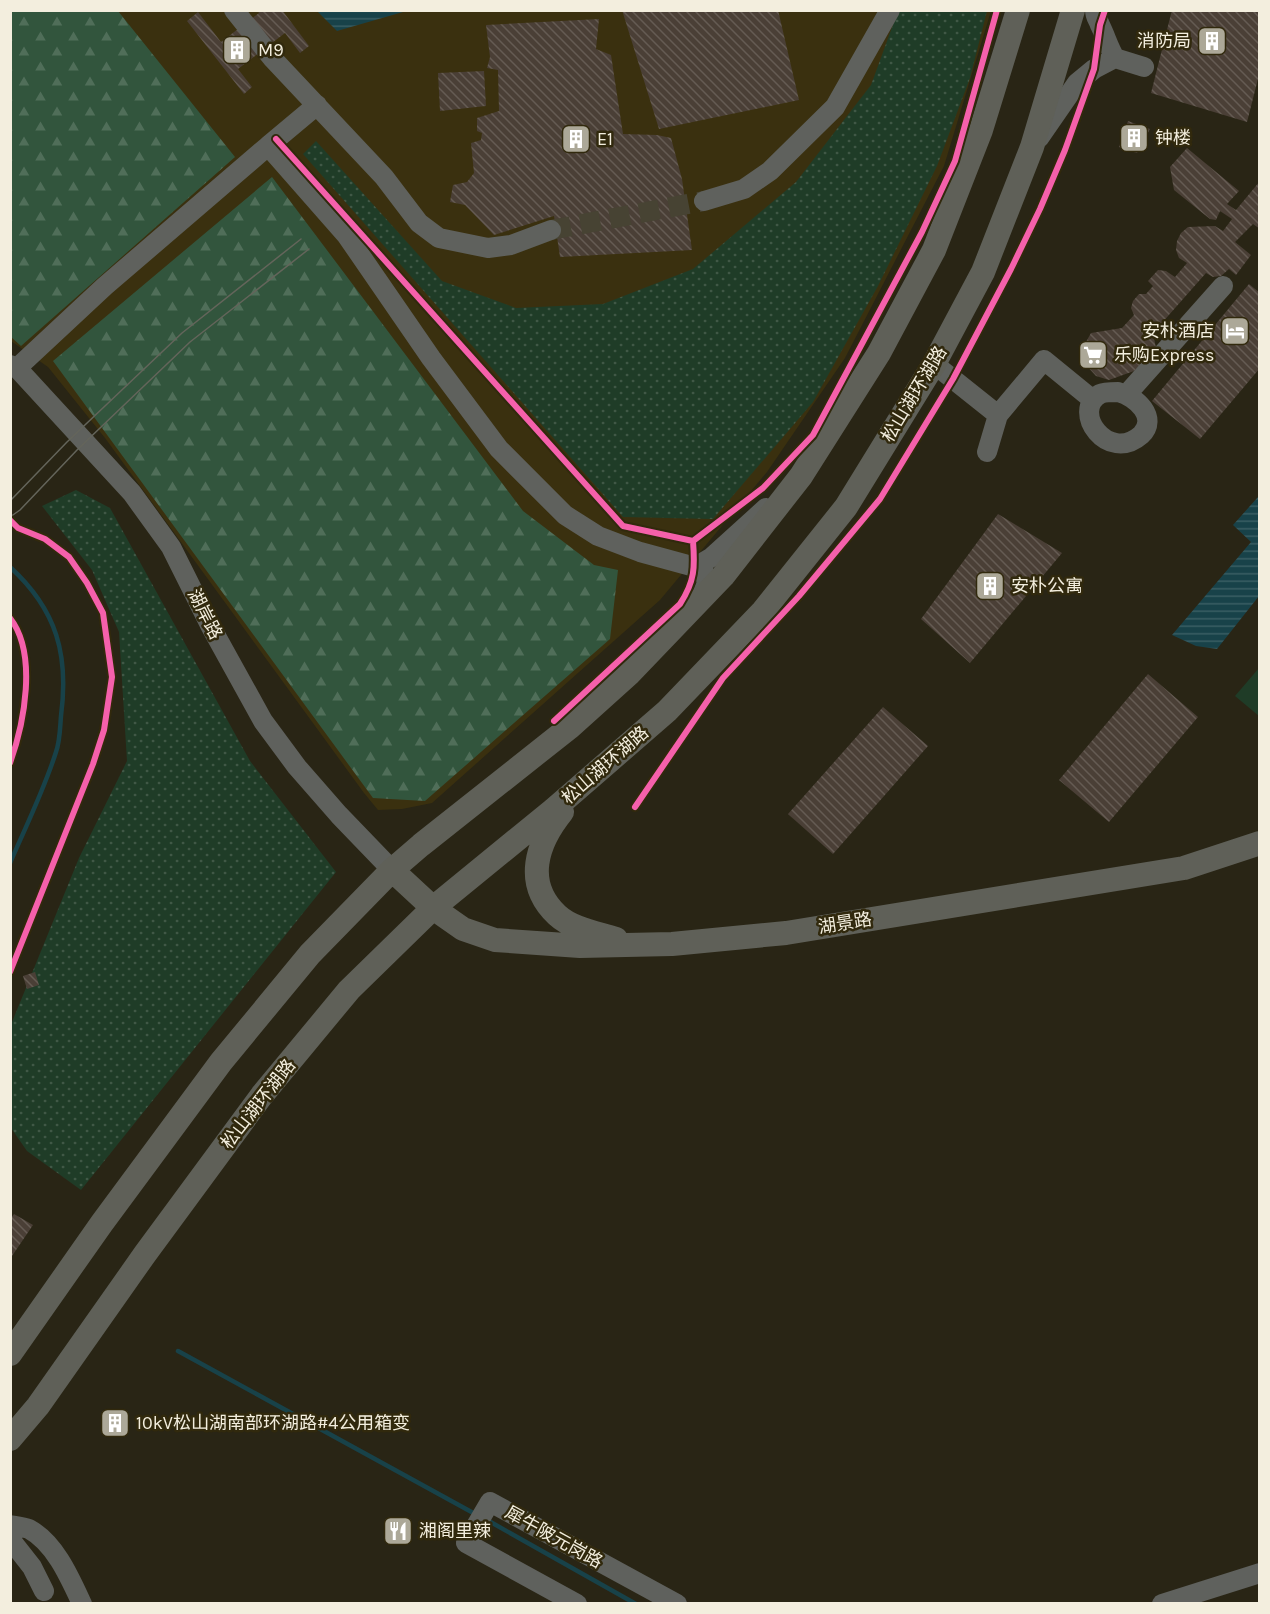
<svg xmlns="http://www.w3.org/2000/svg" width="1270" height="1614" font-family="Karla,'Noto Sans SC',sans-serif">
  <defs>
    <pattern id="grass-dots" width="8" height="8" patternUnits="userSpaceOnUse" patternTransform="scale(1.5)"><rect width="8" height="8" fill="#1f3c27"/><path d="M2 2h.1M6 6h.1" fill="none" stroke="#405846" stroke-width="1.8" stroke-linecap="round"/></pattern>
    <pattern id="forest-firs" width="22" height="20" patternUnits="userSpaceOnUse" patternTransform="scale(1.5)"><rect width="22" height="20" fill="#32553d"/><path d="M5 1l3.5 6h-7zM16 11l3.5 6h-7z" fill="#506e59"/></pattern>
    <pattern id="water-rules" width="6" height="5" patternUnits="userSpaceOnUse" patternTransform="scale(1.5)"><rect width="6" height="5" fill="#184249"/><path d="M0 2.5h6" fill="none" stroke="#3a5e63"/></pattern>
    <pattern id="building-back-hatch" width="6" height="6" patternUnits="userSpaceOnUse" patternTransform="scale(1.5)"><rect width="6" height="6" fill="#4a3f36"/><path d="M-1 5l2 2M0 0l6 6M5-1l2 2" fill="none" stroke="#655b53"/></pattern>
  </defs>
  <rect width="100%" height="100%" fill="#292515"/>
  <!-- built -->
  <path fill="#3a300f" d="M10,11H991L944,166L845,358L767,472L660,600L432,803L402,809L378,810L364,793L105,438L48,367L11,341Z"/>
  <!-- grass -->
  <path fill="url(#grass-dots)" d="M898,11H987L970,78L937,166L878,286L813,402L713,519L623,517L303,154L316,141L442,281L516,308L603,304L693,269L796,182L871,85Z
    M76,490L110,508L250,761L336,872L81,1190L27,1151L11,1128L10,1027L79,858L127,761L119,632L92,570L42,506Z"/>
  <!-- forest -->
  <path fill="url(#forest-firs)" d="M10,11H118L235,157L21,346L10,336Z
    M272,177L523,511L594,565L618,570L610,639L425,801L373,798L53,361Z"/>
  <!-- park -->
  <path fill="#1f3c27" d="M1259,668V716L1235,696Z"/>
  <!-- water -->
  <path fill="url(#water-rules)" d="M317,11V10L403,11V12L337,31Z
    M1258,497L1260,499L1259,596L1217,649L1196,646L1172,635L1251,542L1233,525Z"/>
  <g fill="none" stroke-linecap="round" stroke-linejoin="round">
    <!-- stream -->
    <path stroke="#184249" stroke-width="4.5" d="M10,567C57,610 69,655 61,716C60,728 60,741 56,752C44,790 26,826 10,863
      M178,1351L477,1515
      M487,1520L636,1604"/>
  </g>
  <!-- building -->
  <path fill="url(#building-back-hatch)" d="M257,10H282L309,46L300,53L285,33L238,69L252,87L244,94L187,21L198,12L221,42L259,13Z
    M622,10H778L799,100L659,129Z
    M1172,10H1260V71L1247,122L1151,93Z
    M599,19L596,49L611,55L623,134L657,135L671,138L682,179L692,250L560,257L554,216L494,235L465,205L450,202L453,185L467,182L474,173L471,143L481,140L482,133L477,131V118L499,111L498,70L487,68L490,57L486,25Z
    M484,71L486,106L440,111L438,73Z
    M1128,121L1150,129L1137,153L1119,147Z
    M1187,148L1239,191L1227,204L1236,210L1260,181V229L1253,224L1235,242L1251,255L1236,275L1229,269L1221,276L1213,277L1206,273L1153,333L1156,348L1134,371L1109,380L1096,376L1085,364L1082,349L1091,333L1122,328L1134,315L1131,308L1133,301L1139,294H1146L1153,286L1148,281L1158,270L1166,271L1175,277L1187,263L1179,258L1176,250L1177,241L1181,233L1188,227L1215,226L1223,231L1232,219L1220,211L1216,220L1210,219L1174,190L1170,167Z
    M1249,284L1260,293V368L1200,439L1152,401Z
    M998,514L1062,553L970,663L921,619Z
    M1148,674L1198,717L1109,822L1059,780Z
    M883,707L928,746L833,854L788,814Z
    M35,972L39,985L27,989L23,976Z
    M14,1214L33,1225L10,1259V1219Z
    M116,1417L120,1420L114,1429L109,1426Z"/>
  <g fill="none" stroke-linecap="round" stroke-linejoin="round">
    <!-- minor-tunnel -->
    <path stroke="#474333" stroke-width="20" stroke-dasharray="20 10" stroke-linecap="butt" d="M551,230L704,201"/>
    <!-- minor -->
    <path stroke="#5f615d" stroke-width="20" d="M234,10L273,59L384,177L419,223L439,238L488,248L511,245L551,230
      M1095,10C1095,17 1098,19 1100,25C1106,37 1108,46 1115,58
      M1039,138L1077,83L1094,69L1115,58L1144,67
      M268,146L317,105
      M704,201L744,189L770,171L835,107L890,10
      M934,364L998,415L1044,360L1093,400
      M10,365L17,368L132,493L171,547L211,627L263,721L297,767L339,815L392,870
      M17,368L105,286L268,146L347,236L431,358L499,449L565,515L598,536L640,552L695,567L704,572L707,583L700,600
      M1118,392C1136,396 1159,418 1141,435C1108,464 1070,411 1100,394C1104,392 1112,392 1118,392Z
      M1127,394L1223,286
      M987,452L998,415
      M695,567L712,557L766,508
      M10,1525C16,1526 24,1527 29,1529C55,1543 70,1578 82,1604
      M10,1539L32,1567L44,1591
      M577,1604L466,1543L490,1502L677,1604
      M1162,1604L1260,1573"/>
    <!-- major -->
    <path stroke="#5f6058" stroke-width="24" d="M562,812C537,843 523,883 557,915C572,929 597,933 616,939
      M392,870L433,908L463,929L495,940L580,946L672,944L786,933L1184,868L1260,843
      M10,1354L102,1223L221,1062L310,954L392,870L421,845L570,727L630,673L723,576L801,476L879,353L934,250L981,130L1018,10
      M10,1439L38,1406L145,1254L262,1095L349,990L433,908L553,810L667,711L763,611L846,507L934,364L983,272L1032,147L1073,10"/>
    <!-- tram -->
    <path stroke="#64655b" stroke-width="1.5" d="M10,501L67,442L182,333L301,239
      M10,517L20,510L77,450L190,342L309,249"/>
    <!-- cycleway casing -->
    <g stroke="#31290d" stroke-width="10">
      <path id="cycleway" d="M276,139L623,526L693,541C695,567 695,581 680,604L554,721
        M10,520L18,528L45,539L69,557L87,583L103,613L112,677L104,730L93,764L10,972
        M693,541L763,488L813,435L922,232L955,161L997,10
        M10,618C38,654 24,724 10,763
        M635,807L723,678L799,596L880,499L953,379L1011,269L1040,209L1065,150L1094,69L1100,25L1105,10"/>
    </g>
    <!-- cycleway -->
    <use href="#cycleway" stroke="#f560ab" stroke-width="6"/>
  </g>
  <!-- icons -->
  <defs>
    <g id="building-square" transform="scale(1.5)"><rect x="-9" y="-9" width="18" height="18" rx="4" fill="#aca898" stroke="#31290d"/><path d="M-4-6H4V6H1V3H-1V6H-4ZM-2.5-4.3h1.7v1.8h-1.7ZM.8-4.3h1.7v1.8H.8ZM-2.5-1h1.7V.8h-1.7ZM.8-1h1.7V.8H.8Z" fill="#fff"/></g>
    <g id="hotel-square" transform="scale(1.5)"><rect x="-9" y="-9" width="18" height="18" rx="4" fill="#aca898" stroke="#31290d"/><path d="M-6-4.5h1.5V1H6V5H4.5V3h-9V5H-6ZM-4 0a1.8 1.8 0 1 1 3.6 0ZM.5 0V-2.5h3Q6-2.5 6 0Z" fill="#fff"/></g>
    <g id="supermarket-square" transform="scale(1.5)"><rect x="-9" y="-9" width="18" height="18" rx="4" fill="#aca898" stroke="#31290d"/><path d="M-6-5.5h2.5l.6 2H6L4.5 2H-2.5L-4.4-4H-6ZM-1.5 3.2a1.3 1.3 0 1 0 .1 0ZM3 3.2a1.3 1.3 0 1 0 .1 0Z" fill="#fff"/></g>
    <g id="restaurant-square" transform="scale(1.5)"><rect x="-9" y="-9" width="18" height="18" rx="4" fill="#aca898" stroke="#31290d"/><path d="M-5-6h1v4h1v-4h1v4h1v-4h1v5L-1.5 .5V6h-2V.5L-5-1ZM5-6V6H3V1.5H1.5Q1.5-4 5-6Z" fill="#fff"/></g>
  </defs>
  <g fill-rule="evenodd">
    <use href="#building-square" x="1212" y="41"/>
    <use href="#building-square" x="237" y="50"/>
    <use href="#building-square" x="1134" y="138"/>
    <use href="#building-square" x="576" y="139"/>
    <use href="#hotel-square" x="1235" y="331"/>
    <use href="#supermarket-square" x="1093" y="355"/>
    <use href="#building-square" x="990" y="586"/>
    <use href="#building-square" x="115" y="1423"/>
    <use href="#restaurant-square" x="398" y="1531"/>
  </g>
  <g text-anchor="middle" stroke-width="5" stroke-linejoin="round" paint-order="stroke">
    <!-- poi labels -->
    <g font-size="18" fill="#f3eede" stroke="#31290d" text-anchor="start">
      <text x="1191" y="47" text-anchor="end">消防局</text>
      <text x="258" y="56">M9</text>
      <text x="1155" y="144">钟楼</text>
      <text x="597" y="145">E1</text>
      <text x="1214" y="337" text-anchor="end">安朴酒店</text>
      <text x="1114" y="361">乐购Express</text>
      <text x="1011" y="592">安朴公寓</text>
      <text x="136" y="1429">10kV松山湖南部环湖路#4公用箱变</text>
      <text x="419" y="1537">湘阁里辣</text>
    </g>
    <!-- street labels -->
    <g font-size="18" fill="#f3eede" stroke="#31290d">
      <text transform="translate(914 394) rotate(-59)" y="6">松山湖环湖路</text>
      <text transform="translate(205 614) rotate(63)" y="6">湖岸路</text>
      <text transform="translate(605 765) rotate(-41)" y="6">松山湖环湖路</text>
      <text transform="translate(845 923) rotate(-9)" y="6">湖景路</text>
      <text transform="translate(258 1104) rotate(-52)" y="6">松山湖环湖路</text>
      <text transform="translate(554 1537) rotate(29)" y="6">犀牛陂元岗路</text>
    </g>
  </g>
  <!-- border -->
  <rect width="1270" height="1614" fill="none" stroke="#f3eede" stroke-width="24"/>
</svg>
